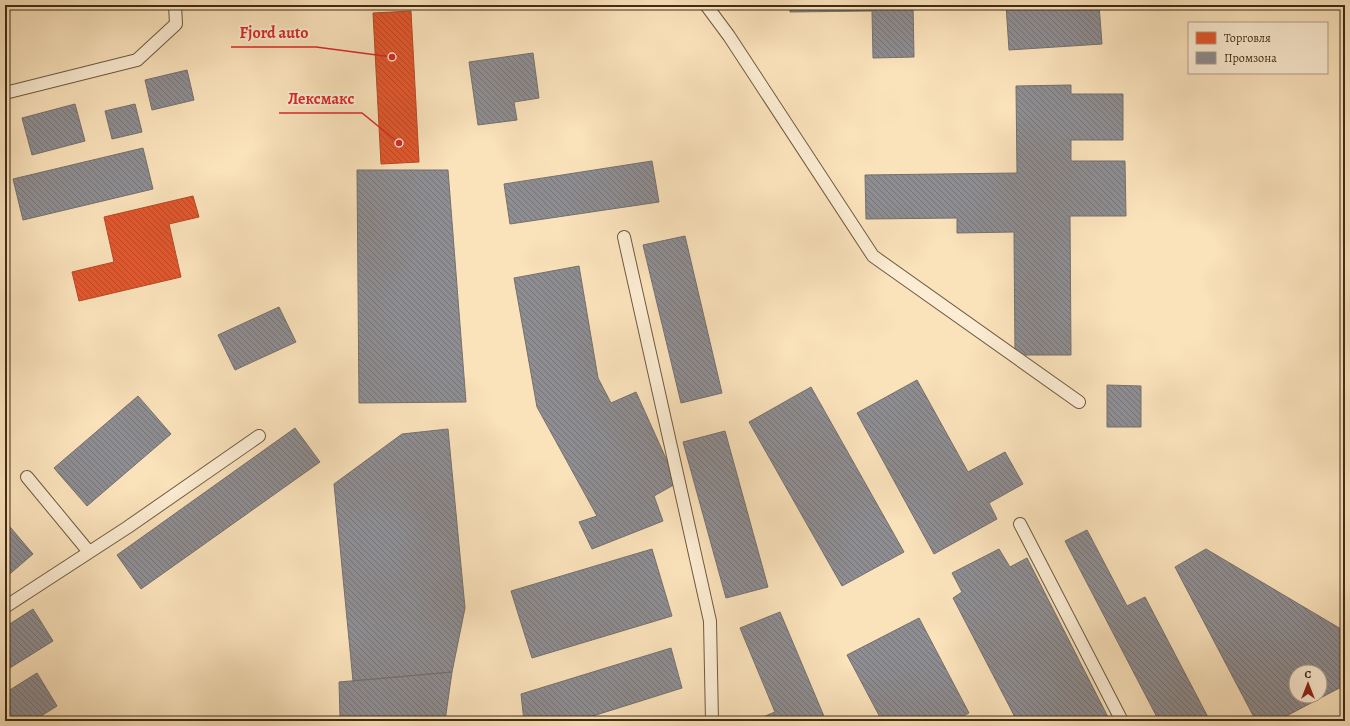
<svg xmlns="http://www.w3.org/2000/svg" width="1350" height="726" font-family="Alegreya,serif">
  <defs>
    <pattern id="shops-back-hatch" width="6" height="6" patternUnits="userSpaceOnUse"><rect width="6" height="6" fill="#e4572e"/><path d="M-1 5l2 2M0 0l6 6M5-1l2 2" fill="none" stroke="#ba4826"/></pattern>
    <pattern id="industry-back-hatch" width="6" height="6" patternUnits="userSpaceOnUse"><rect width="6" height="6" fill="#8d8d92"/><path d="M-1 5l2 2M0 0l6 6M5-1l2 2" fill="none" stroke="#757376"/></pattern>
  </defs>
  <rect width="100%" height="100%" fill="#fae2bb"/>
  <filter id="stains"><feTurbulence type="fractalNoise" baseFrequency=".005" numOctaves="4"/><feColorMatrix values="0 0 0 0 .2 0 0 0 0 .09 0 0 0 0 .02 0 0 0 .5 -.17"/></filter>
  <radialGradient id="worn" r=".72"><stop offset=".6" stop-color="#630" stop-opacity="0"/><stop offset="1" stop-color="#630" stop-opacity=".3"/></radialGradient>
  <!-- shops -->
  <path fill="url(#shops-back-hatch)" stroke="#b34a26" d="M411,11L419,162L381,164L373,13Z
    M193,196L199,217L169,224L181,277L79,301L72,272L114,262L104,217Z"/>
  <!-- industry -->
  <path fill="url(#industry-back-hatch)" stroke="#76706c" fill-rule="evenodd" d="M790,5H913L914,57L873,58L872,11L790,12Z
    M1006,5H1099L1102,44L1009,50Z
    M533,53L539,98L514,102L517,120L478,125L469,62Z
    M187,70L194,100L152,110L145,80Z
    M1071,85V94H1123V140H1071V161H1125L1126,216H1070L1071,355H1015L1014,232L957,233V218L866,219L865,175L1017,173L1016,86Z
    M75,104L85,141L32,155L22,118Z
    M135,104L142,132L112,139L105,111Z
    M143,148L153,189L23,220L13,179Z
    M652,161L659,202L510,224L504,184Z
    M357,170H448L466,402L359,403Z
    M685,236L722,393L681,403L643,245Z
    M579,266L598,378L611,403L636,392L677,483L654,496L663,521L592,549L579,522L597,516L537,407L514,278Z
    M279,307L296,342L235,370L218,335Z
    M917,380L968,472L1005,452L1023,484L989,503L997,519L934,554L857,413Z
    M1107,385L1141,386V427H1107Z
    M811,387L904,552L842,586L749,422Z
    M138,396L171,434L87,506L54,468Z
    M295,428L320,462L141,589L117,555Z
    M448,429L465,608L452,672L353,681L334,484L402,434Z
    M725,431L768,587L726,598L683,442Z
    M5,521L33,554L5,578Z
    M1087,530L1127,606L1145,597L1210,721H1159L1065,541Z
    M652,549L672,616L532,658L511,591Z
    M999,549L1010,567L1027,558L1110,721H1017L953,598L962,592L952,573Z
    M1206,549L1341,629L1345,636V685L1277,721H1256L1175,567ZM1296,672H1320V696H1296Z
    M33,609L53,641L5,671V627Z
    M780,612L826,721H753L775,712L740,628Z
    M919,618L969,713L954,721H882L847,655Z
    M671,648L682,688L577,721H524L521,694Z
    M452,672L445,721H304L340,717L339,682Z
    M37,673L57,706L33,721H5V693Z"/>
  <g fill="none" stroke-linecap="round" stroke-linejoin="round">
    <!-- service casing -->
    <g stroke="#6f5a3e" stroke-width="14">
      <path id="service" d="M706,5L729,36L873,256L1079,402
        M5,93L137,60L176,24L175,5
        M624,237L710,621L712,721
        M27,477L89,552
        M1020,524L1122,721
        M5,607L128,527L259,436"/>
    </g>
    <!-- service -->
    <use href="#service" stroke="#fcecd3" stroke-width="12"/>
  </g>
  <!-- callouts -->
  <path fill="none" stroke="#d62828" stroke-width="1.5" d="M392 57L316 47H231M399 143L362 113H279"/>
  <g fill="#d62828" stroke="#fcecd3" stroke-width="1.5">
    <circle cx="392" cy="57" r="4"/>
    <circle cx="399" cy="143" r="4"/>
  </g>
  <g font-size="16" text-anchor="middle" font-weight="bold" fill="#d62828" stroke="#fcecd3" stroke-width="4" stroke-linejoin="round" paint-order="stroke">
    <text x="274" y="38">Fjord auto</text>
    <text x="321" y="104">Лексмакс</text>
  </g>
  <!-- margin -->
  <rect width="1350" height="726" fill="none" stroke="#fae2bb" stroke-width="20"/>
  <rect x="6" y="6" width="1338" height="714" fill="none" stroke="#412c15" stroke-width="2"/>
  <rect x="10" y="10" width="1330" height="706" fill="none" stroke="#412c15"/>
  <!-- legend -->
  <rect x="1188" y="22" width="140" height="52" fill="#fcecd3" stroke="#b19f87"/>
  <rect x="1196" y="32" width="20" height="12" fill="#e4572e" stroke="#b19f87"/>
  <text x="1224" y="42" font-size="12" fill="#412c15">Торговля</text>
  <rect x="1196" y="52" width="20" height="12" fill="#8d8d92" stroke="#b19f87"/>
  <text x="1224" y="62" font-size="12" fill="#412c15">Промзона</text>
  <!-- north arrow -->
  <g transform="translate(1308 684)"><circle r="19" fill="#fcecd3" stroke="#b19f87"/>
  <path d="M0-3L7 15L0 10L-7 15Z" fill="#8f2418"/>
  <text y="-6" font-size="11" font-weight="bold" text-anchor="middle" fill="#412c15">С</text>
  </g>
  <rect width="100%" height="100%" filter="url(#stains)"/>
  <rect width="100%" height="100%" fill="url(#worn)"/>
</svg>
